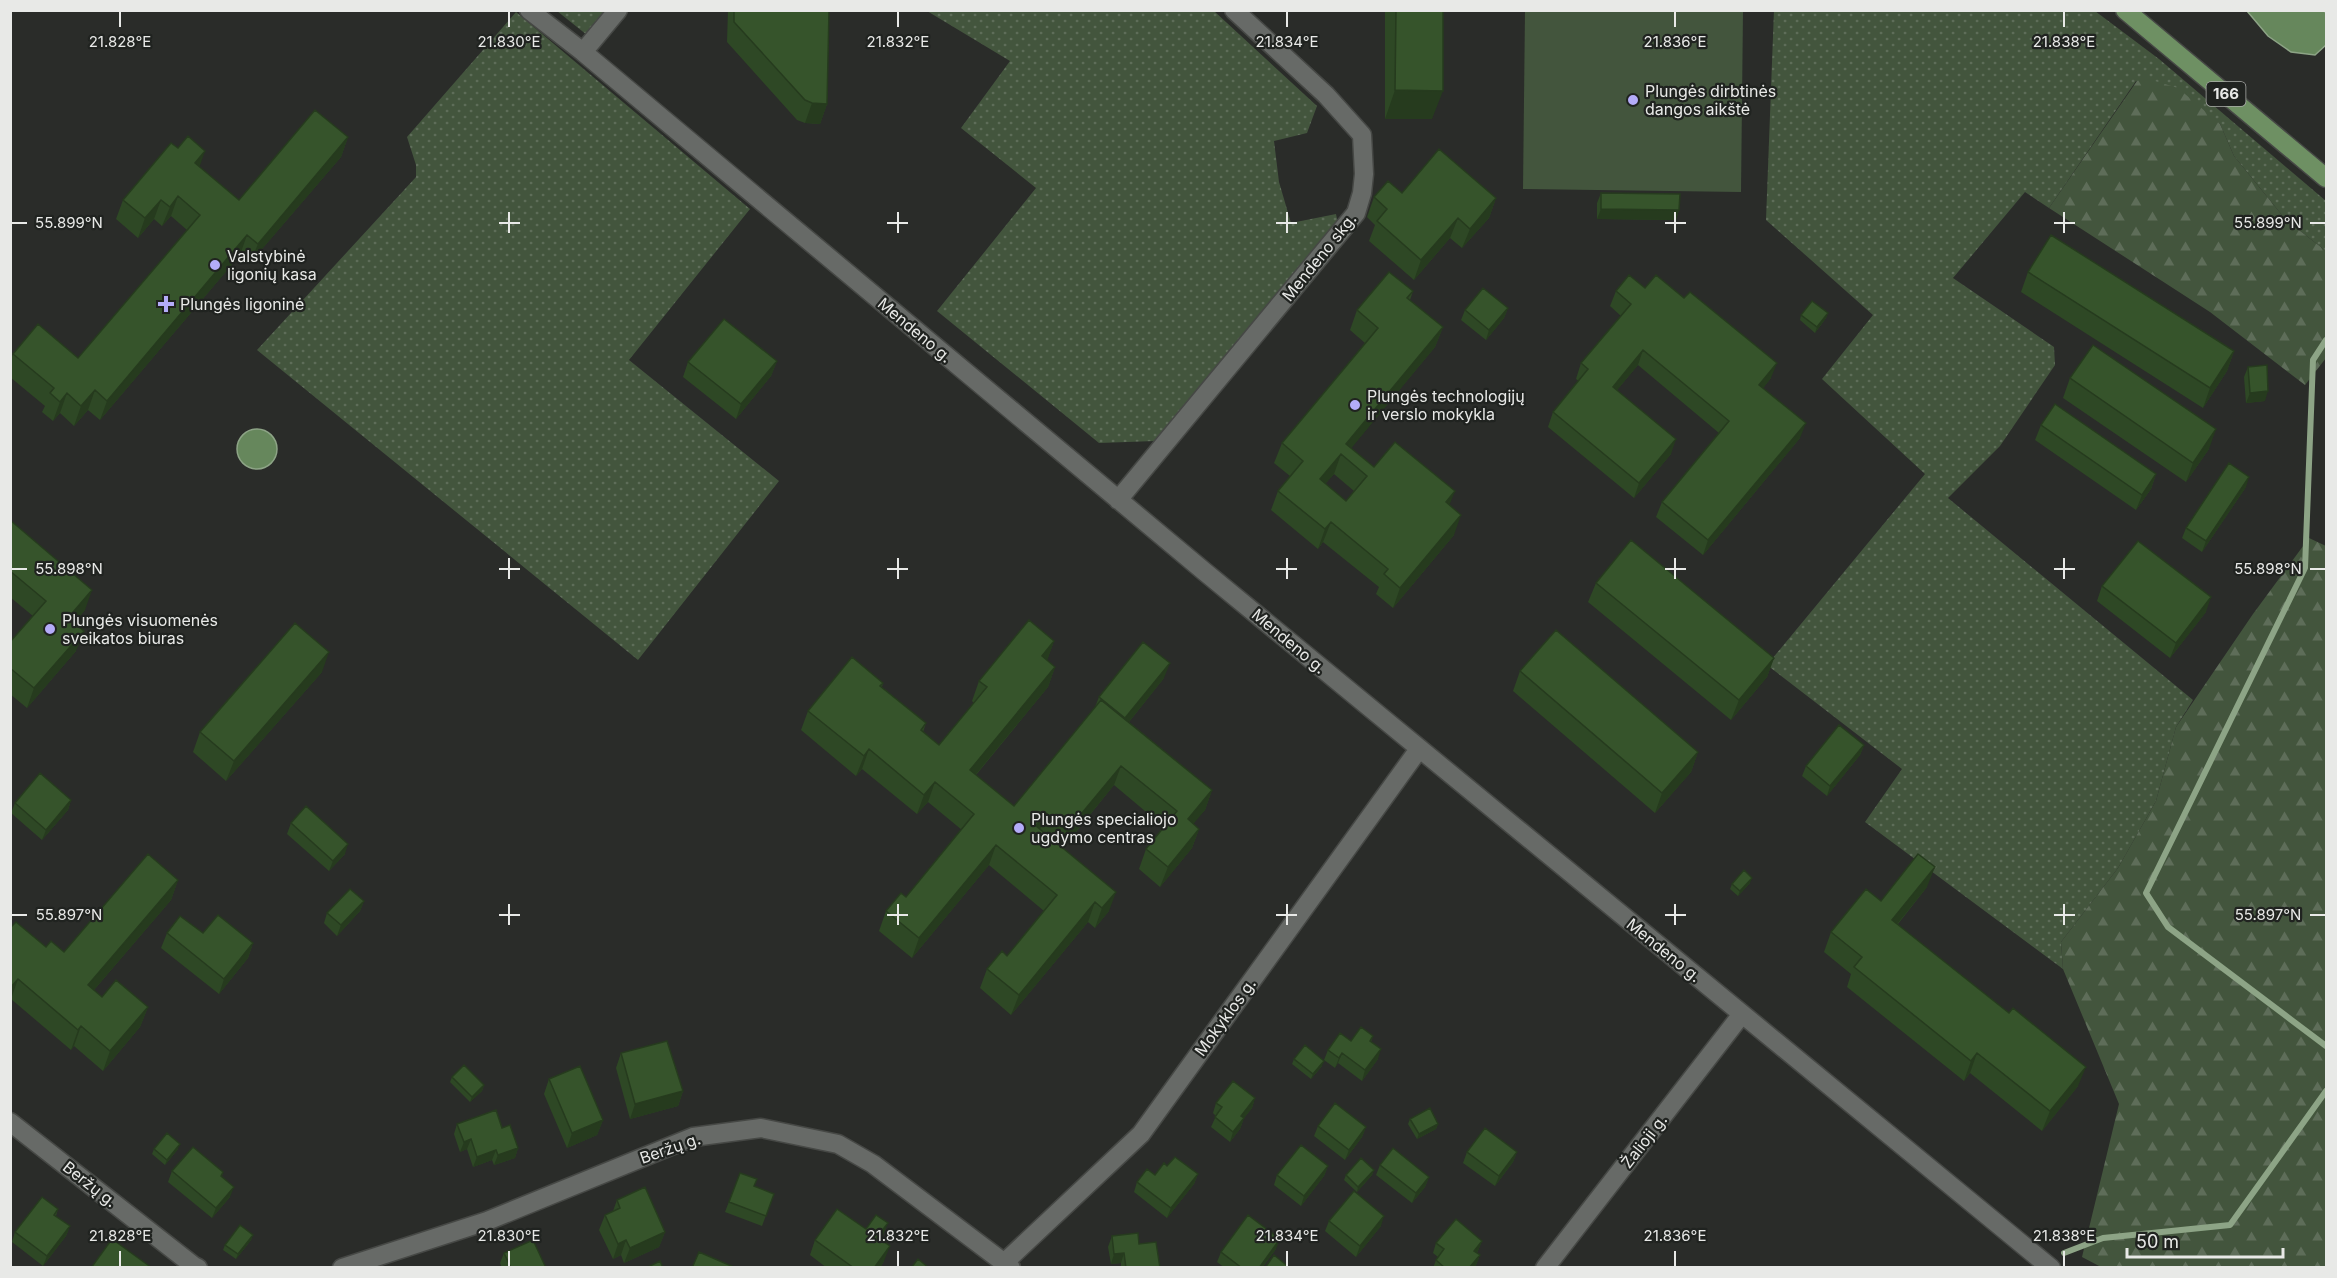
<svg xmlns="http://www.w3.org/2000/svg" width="2337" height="1278" font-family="Inter,sans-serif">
  <defs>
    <pattern id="grass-dots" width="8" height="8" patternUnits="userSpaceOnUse" patternTransform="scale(1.5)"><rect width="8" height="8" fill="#43553d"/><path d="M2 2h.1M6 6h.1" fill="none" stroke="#5e6d59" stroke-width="1.8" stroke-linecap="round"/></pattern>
    <pattern id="forest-firs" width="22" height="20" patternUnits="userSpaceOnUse" patternTransform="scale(1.5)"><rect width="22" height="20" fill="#43553d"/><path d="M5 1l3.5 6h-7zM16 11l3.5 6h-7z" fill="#5e6d59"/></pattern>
  </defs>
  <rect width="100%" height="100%" fill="#2a2c29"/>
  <!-- grass -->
  <path fill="url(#grass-dots)" d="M1774,10L2095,11L2159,59L2326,201V251L2286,220L2234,156L2220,124L2136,81L2049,208L2025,192L1953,278L2054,347L2055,365L2000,446L1948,498L2193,700L2176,727L2156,801L2118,868L2061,942L2063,969L1865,822L1902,769L1767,665L1925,474L1822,379L1873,315L1766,220Z
    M557,11H609L587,35Z
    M927,11H1214L1317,106L1307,133L1274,141L1279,182L1291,223L1336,214L1338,224L1155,441L1099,443L937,311L1036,188L961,128L1010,61Z
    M516,12L750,209L629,360L779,481L638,660L257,350L416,177V165L407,137Z"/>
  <!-- forest -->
  <path fill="url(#forest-firs)" d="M2145,78L2178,88L2220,124L2234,156L2286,220L2326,251V358L2305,385L2210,312L2049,208L2137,81Z
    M2309,538L2326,546V1267H2101L2082,1257L2119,1104L2063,969L2061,942L2118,868L2156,801L2176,727L2253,614Z"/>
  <!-- green -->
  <path fill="#43553d" d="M1525,11H1743L1741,192L1523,189Z"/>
  <!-- water -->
  <path fill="#66875c" stroke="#8da486" stroke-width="1.5" d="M2247,11H2324L2326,13V45L2315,55L2291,52L2268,36Z
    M237 449a20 20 0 1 1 40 0a20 20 0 1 1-40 0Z"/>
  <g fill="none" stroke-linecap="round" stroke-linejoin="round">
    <!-- stream -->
    <path stroke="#8da486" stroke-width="6" d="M2326,340L2313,360L2305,568L2146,893L2168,927L2326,1046
      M2064,1253L2103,1238L2230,1225L2326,1091"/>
    <!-- minor casing -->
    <g stroke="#464845" stroke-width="21">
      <path id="minor" d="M529,10L583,52L1205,572L2051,1268
        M583,52L618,10
        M1118,500L1356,213L1362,193L1364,174L1362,135L1326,95L1234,10
        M10,1122L194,1266L198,1268
        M1005,1262L1141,1134L1419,749
        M342,1268L487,1221L693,1137L761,1128L838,1144L873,1164L1011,1268
        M1545,1268L1742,1014"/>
    </g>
    <!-- major casing -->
    <g stroke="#464845" stroke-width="21">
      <path id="major" d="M2125,10L2326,178"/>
    </g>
    <!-- minor -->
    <use href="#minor" stroke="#676a67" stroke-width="18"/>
    <!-- major -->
    <use href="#major" stroke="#6e9063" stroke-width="18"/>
  </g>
  <!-- wall -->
  <path fill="#2e4825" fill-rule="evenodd" d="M728,10H829L827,104L820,124L805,123L797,120L727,42Z
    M1385,10H1443L1432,119H1385Z
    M348,137L341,157L250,263L240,255L100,420L88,410L74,426L60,413L53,421L42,412L45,406L10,377V361L13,354L78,358L187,230L171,216L162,226L154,219L138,238L116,219L123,200L199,167L239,200Z
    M1402,193L1496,198L1489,218L1462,248L1450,238L1414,280L1369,241L1375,225L1367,217L1374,197Z
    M1601,193L1679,210L1676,220L1597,219V203Z
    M2028,272L2234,351L2227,371L2203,408L2021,292Z
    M1645,288L1771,378L1763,388L1800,438L1703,555L1656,517L1662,502L1719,433L1638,365L1617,390L1671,454L1634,498L1548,427L1553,412L1579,381L1576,379L1581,363L1621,316L1610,306L1616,291Z
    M1413,291L1410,300L1443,327L1435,347L1351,448L1374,467L1449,506L1454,535L1393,608L1376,594L1379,587L1323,542L1318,549L1271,510L1278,491L1290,476L1274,463L1282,443L1365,343L1350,330L1357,310ZM1334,474L1354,491L1346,501L1325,484Z
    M1508,308L1504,318L1486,340L1461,320L1465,310Z
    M1828,313L1826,318L1815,333L1800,320L1801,315Z
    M777,361L771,376L736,419L683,377L688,362Z
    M2248,367L2265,401L2246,403L2244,377Z
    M2070,378L2209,449L2186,482L2063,398Z
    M2041,425L2156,474L2151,489L2136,510L2035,440Z
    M2246,487L2202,552L2182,538L2186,528Z
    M10,520L85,610L74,623L76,651L27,708L10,694V642L33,616L10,597Z
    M1596,583L1774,658L1767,677L1731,720L1588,602Z
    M2102,586L2206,612L2170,658L2097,601Z
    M1054,641L1047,660L1055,667L1048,687L976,775L1014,806L1095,707L1099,697L1164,678L1129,722L1212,790L1205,810L1193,823L1199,829L1192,848L1160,887L1139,869L1146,849L1164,827L1114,785L1063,848L1109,911L1095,928L1088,922L1011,1015L980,988L987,969L1007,956L1044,911L989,865L912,958L879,931L886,911L906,897L962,830L928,802L917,814L862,769L856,776L801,730L808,711L883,683L882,687L926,723L923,732L939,745L974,703L972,701L979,681Z
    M1520,671L1698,752L1691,772L1655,813L1513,691Z
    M322,672L226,781L193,752L200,732Z
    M1864,745L1860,755L1827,796L1802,776L1806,766Z
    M71,800L68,810L42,840L11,813L15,803Z
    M291,823L345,854L329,871L287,834Z
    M178,880L171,900L94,990L102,997L148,1007L140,1027L103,1071L74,1046L71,1050L11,999L10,928L46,947L64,952Z
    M1750,883L1738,896L1730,889L1732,884Z
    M1927,887L1898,924L2078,1086L2042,1131L1970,1073L1964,1081L1847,987L1851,974L1824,952L1831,932L1881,901Z
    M364,901L360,911L337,936L324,923L327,913Z
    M167,933H203L253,943L248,958L219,994L161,948Z
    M1373,1036L1371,1042L1378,1059L1362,1081L1338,1063L1335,1068L1324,1060L1328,1050L1351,1041Z
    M621,1053L683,1091L678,1106L630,1119L616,1068Z
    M1294,1059L1322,1066L1311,1079L1292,1064Z
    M452,1077L484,1085L482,1091L470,1102L450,1082Z
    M549,1079L603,1120L597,1135L567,1148L544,1094Z
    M1255,1098L1252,1108L1244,1118L1240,1129L1230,1142L1211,1127L1216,1116L1213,1113L1216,1103Z
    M1410,1119L1438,1124L1436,1129L1417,1139L1408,1124Z
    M457,1124L502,1128L518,1148L515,1158L494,1165L492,1160L473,1167L467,1149L460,1152L454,1134Z
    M1318,1126L1366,1127L1362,1137L1345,1160L1314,1136Z
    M154,1149H178L165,1165L152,1154Z
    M1467,1152H1517L1513,1162L1495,1186L1463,1163Z
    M1380,1165L1429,1177L1425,1187L1412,1203L1376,1175Z
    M1167,1166L1198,1174L1194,1184L1167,1218L1134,1192L1137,1182L1155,1175Z
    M1328,1166L1324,1176L1301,1206L1274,1185L1277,1175Z
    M1374,1170L1372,1175L1357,1192L1344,1180L1346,1175Z
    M172,1171L223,1172L222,1176L230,1197L212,1218L168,1182Z
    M740,1173L754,1186L774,1194L762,1226L725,1212Z
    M617,1200L665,1232L659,1247L624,1263L621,1255L613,1259L599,1230L605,1215L613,1211Z
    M58,1209L56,1216L70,1226L66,1236L43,1266L12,1242L15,1232Z
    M1329,1221L1381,1226L1356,1257L1325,1231Z
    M866,1229L882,1238L881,1240L884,1261L880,1268H827L810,1255L815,1240Z
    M253,1235L251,1240L236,1259L223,1250L225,1245Z
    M1112,1236L1139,1244L1160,1268H1121V1263L1111,1264L1108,1247Z
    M1482,1241L1477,1253L1480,1255L1476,1265L1474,1268H1433L1436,1260L1438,1257L1433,1253L1436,1243Z
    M1276,1249L1262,1268H1225L1217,1262L1221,1252Z
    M504,1253L546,1268H502L500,1263Z"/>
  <!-- shaded-wall -->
  <path fill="#263b1e" d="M1263,10H1309L1262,11Z
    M1395,90L1443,91L1432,119H1385Z
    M812,103L827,104L820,124L805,123Z
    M348,137L341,157L250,263L258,244Z
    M205,151L198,171L195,163Z
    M178,196L171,216L162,226L170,207Z
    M1496,198L1489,218L1462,248L1470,229Z
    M161,200L154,219L138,238L145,218Z
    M1601,209L1679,210L1676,220L1597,219Z
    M1458,218L1450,238L1414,280L1421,260Z
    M247,235L240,255L100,420L107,401Z
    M1508,308L1504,318L1486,340L1489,330Z
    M1828,313L1826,318L1815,333L1817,327Z
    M1443,327L1435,347L1344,457L1346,444Z
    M1643,350L1638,365L1607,402L1613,387Z
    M2234,351L2227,371L2203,408L2210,388Z
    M777,361L771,376L736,419L741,404Z
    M1777,363L1771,378L1754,400L1759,385Z
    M95,390L88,410L74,426L81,406Z
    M2268,391L2265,401L2246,403L2250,393Z
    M67,393L60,413L53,421L60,402Z
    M1806,423L1800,438L1703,555L1708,540Z
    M2216,429L2209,449L2186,482L2193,463Z
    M1676,439L1671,454L1634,498L1639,483Z
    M1341,454L1334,474L1312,499L1320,479Z
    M2156,474L2151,489L2136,510L2142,495Z
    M2249,477L2246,487L2202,552L2206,541Z
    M1455,491L1447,511L1446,502Z
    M1461,515L1454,535L1393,608L1400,588Z
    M1331,522L1323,542L1318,549L1325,529Z
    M92,590L85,610L61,638L68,618Z
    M2211,597L2206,612L2170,658L2176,643Z
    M84,631L76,651L27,708L34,688Z
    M1054,641L1047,661L1042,656Z
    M329,652L322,672L226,781L234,761Z
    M1774,658L1767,677L1731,720L1739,700Z
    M1170,663L1164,678L1120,733L1125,718Z
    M1055,667L1048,687L963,790L970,770Z
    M1864,745L1860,755L1827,796L1830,786Z
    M869,749L862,769L856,776L864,756Z
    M1698,752L1691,772L1655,813L1662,793Z
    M1121,766L1114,785L1060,851L1067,831Z
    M935,782L928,802L917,814L924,795Z
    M1212,790L1205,810L1181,839L1188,819Z
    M71,800L68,810L42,840L46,830Z
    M1046,813L1039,833L1036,826Z
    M1199,829L1192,848L1160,887L1168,867Z
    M348,844L345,854L329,871L333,861Z
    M996,845L989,865L912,958L919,938Z
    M1935,867L1927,887L1885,939L1892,920Z
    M1752,878L1750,883L1738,896L1740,891Z
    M178,880L171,900L81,1005L88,985Z
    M1116,892L1109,911L1095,928L1102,908Z
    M364,901L360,911L337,936L341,925Z
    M1095,902L1088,922L1011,1015L1019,995Z
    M253,943L248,958L219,994L224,979Z
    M18,979L11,999H10V988Z
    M148,1007L140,1027L103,1071L110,1051Z
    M81,1026L74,1046L71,1050L78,1030Z
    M1381,1049L1378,1059L1362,1081L1365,1070Z
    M1342,1053L1338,1063L1335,1068L1339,1058Z
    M1977,1053L1970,1073L1964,1081L1971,1061Z
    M1324,1061L1322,1066L1311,1079L1313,1074Z
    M2086,1067L2078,1086L2042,1131L2050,1111Z
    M484,1085L482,1091L470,1102L472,1097Z
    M683,1091L678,1106L630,1119L635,1104Z
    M1255,1098L1252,1108L1237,1127L1241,1116Z
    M1244,1118L1240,1129L1230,1142L1233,1132Z
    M603,1120L597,1135L567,1148L572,1133Z
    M1438,1124L1436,1129L1417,1139L1419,1134Z
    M1366,1127L1362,1137L1345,1160L1349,1150Z
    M471,1139L467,1149L460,1152L464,1142Z
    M180,1144L178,1149L165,1165L167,1160Z
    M518,1148L515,1158L494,1165L498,1155Z
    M496,1150L492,1160L473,1167L477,1157Z
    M1517,1152L1513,1162L1495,1186L1499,1176Z
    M1328,1166L1324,1176L1301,1206L1304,1196Z
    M1374,1170L1372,1175L1357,1192L1358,1187Z
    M1198,1174L1194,1184L1167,1218L1171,1208Z
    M1429,1177L1425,1187L1412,1203L1416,1193Z
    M234,1187L230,1197L212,1218L216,1208Z
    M1384,1216L1381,1226L1356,1257L1360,1246Z
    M888,1223L882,1238L872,1252L877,1237Z
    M70,1226L66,1236L43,1266L47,1256Z
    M665,1232L659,1247L624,1263L630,1248Z
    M253,1235L251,1240L236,1259L238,1254Z
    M1280,1239L1276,1249L1262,1268H1259Z
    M626,1240L621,1255L613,1259L618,1244Z
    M1482,1241L1478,1251L1470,1261L1474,1251Z
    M890,1246L884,1261L880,1268H874Z
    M1124,1253L1121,1263L1111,1264L1114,1254Z
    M1480,1255L1476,1265L1474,1268H1469Z"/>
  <!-- building -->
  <path fill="#36542b" stroke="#263b1e" stroke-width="1.5" fill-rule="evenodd" d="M734,10H829L827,104L812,103L805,100L734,22Z
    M1396,10H1443V91L1395,90Z
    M315,110L348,137L258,244L247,235L107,401L95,390L81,406L67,393L60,402L50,393L54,388L13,354L38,324L78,358L200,215L178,196L170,207L161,200L145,218L123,200L171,143L178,148L188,136L205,151L195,163L239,200Z
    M1439,149L1496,198L1470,229L1458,218L1421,260L1377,221L1387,209L1374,197L1388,181L1402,193Z
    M1601,193L1680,194L1679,210L1601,209Z
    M2051,235L2234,351L2210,388L2028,272Z
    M1389,272L1413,291L1407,298L1443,327L1346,444L1374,467L1395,442L1455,491L1446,502L1461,515L1400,588L1384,574L1388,569L1331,522L1325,529L1278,491L1303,461L1282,443L1378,328L1357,310ZM1341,454L1367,476L1346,501L1320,479Z
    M1629,275L1645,288L1656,275L1684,298L1690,292L1777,363L1759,385L1806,423L1708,540L1662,502L1729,421L1643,350L1613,387L1676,439L1639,483L1553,412L1588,369L1581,363L1631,304L1616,291Z
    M1483,288L1508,308L1489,330L1465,310Z
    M1812,301L1828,313L1817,327L1801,315Z
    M724,319L777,361L741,404L688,362Z
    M2093,345L2216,429L2193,463L2070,378Z
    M2267,365L2268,391L2250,393L2248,367Z
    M2055,404L2156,474L2142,495L2041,425Z
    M2229,463L2249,477L2206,541L2186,528Z
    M10,520L92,590L68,618L84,631L34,688L10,668V642L46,601L10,571Z
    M1631,540L1774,658L1739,700L1596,583Z
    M2138,541L2211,597L2176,643L2102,586Z
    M1029,620L1054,641L1042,656L1055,667L970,770L1014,806L1101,700L1212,790L1188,819L1199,829L1168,867L1146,849L1177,811L1121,766L1067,831L1046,813L1036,826L1116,892L1102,908L1095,902L1019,995L987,969L1002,951L1007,956L1057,895L996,845L919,938L886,911L901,893L906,897L974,814L935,782L924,795L869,749L864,756L808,711L852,657L883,683L880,686L926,723L921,730L939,745L987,687L979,681Z
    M295,623L329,652L234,761L200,732Z
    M1556,630L1698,752L1662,793L1520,671Z
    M1143,642L1170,663L1125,718L1099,697Z
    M1839,725L1864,745L1830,786L1806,766Z
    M40,773L71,800L46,830L15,803Z
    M306,806L348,844L333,861L291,823Z
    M148,854L178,880L88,985L102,997L116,980L148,1007L110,1051L81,1026L78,1030L18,979L10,988V928L16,922L46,947L51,941L64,952Z
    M1918,854L1935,867L1892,920L2009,1013L2013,1008L2086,1067L2050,1111L1977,1053L1971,1061L1854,967L1862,957L1831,932L1866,889L1881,901Z
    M1744,870L1752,878L1740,891L1732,884Z
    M350,889L364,901L341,925L327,913Z
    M218,915L253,943L224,979L167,933L180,916L203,933Z
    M1361,1027L1373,1036L1370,1041L1381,1049L1365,1070L1342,1053L1339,1058L1328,1050L1340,1033L1351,1041Z
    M667,1041L683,1091L635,1104L621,1053Z
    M1305,1045L1324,1061L1313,1074L1294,1059Z
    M464,1065L484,1085L472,1097L452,1077Z
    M580,1066L603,1120L572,1133L549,1079Z
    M1233,1081L1255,1098L1241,1116L1244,1118L1233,1132L1215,1117L1222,1107L1216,1103Z
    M1335,1103L1366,1127L1349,1150L1318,1126Z
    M1430,1108L1438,1124L1419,1134L1410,1119Z
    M496,1110L502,1128L510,1125L518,1148L498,1155L496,1150L477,1157L471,1139L464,1142L457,1124Z
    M1485,1128L1517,1152L1499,1176L1467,1152Z
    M167,1133L180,1144L167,1160L154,1149Z
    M1301,1145L1328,1166L1304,1196L1277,1175Z
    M193,1147L223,1172L221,1176L234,1187L216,1208L172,1171Z
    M1393,1148L1429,1177L1416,1193L1380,1165Z
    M1175,1157L1198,1174L1171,1208L1137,1182L1147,1169L1155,1175L1164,1163L1167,1166Z
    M1361,1158L1374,1170L1358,1187L1346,1175Z
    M740,1173L757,1179L754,1186L774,1194L766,1216L729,1202Z
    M645,1187L665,1232L630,1248L626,1240L618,1244L605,1215L620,1208L617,1200Z
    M1354,1191L1384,1216L1360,1246L1329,1221Z
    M42,1197L58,1209L54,1215L70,1226L47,1256L15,1232Z
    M837,1209L866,1229L876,1215L888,1223L877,1237L890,1246L874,1268H854L815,1240Z
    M1248,1215L1280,1239L1259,1268H1242L1221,1252Z
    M1456,1219L1482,1241L1474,1251L1480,1255L1469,1268H1445L1436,1260L1444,1249L1436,1243Z
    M240,1225L253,1235L238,1254L225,1245Z
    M1138,1233L1139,1244L1156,1242L1160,1268H1126L1124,1253L1114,1254L1112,1236Z
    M112,1239L152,1268H91Z
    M533,1240L546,1268H511L504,1253Z
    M699,1252L736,1268H692Z
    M1274,1255L1290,1268H1265Z
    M918,1259L929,1268H911Z
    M660,1261L663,1268H646Z"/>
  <!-- ticks -->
  <path fill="none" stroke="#e8e9e7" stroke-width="2" d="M120,12V27M509,12V27M898,12V27M1287,12V27M1675,12V27M2064,12V27M509,212V233M898,212V233M1287,212V233M1675,212V233M2064,212V233M12,223H27M499,223H520M887,223H908M1276,223H1297M1665,223H1686M2054,223H2075M2310,223H2325M509,558V579M898,558V579M1287,558V579M1675,558V579M2064,558V579M12,569H27M499,569H520M887,569H908M1276,569H1297M1665,569H1686M2054,569H2075M2310,569H2325M509,904V925M898,904V925M1287,904V925M1675,904V925M2064,904V925M12,915H27M499,915H520M887,915H908M1276,915H1297M1665,915H1686M2054,915H2075M2310,915H2325M120,1251V1266M509,1251V1266M898,1251V1266M1287,1251V1266M1675,1251V1266M2064,1251V1266"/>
  <!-- markers -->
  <g fill="#b4acf9" stroke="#202320" stroke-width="2">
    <circle cx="1633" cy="100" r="6"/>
    <circle cx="215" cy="265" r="6"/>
    <path d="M163 295h6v6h6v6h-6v6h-6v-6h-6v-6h6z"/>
    <circle cx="1355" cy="405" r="6"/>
    <circle cx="50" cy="629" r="6"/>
    <circle cx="1019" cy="828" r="6"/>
  </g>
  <g text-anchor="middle" stroke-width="4.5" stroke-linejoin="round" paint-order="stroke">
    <!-- shield labels -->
    <rect fill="#202320" stroke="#acaeab" stroke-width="1.5" x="2206.5" y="82" width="39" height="24" rx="4.5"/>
    <g font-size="15" font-weight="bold" fill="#e8e9e7">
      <text x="2226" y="99">166</text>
    </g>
    <!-- poi labels -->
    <g font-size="16" fill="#e8e9e7" stroke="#202320" text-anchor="start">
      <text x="1645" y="97">Plungės dirbtinės<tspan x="1645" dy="18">dangos aikštė</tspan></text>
      <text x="227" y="262">Valstybinė<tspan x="227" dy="18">ligonių kasa</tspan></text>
      <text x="180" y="310">Plungės ligoninė</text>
      <text x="1367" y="402">Plungės technologijų<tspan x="1367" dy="18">ir verslo mokykla</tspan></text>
      <text x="62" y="626">Plungės visuomenės<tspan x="62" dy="18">sveikatos biuras</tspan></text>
      <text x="1031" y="825">Plungės specialiojo<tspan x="1031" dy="18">ugdymo centras</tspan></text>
    </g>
    <!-- street labels -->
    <g font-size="16" fill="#e8e9e7" stroke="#202320">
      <text transform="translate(1319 257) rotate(-51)" y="6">Mendeno skg.</text>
      <text transform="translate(915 330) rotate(40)" y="6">Mendeno g.</text>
      <text transform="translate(1289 641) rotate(40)" y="6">Mendeno g.</text>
      <text transform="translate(1664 950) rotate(39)" y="6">Mendeno g.</text>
      <text transform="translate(1225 1017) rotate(-54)" y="6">Mokyklos g.</text>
      <text transform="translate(1644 1141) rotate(-52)" y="6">Žalioji g.</text>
      <text transform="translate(670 1148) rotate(-19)" y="6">Beržų g.</text>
      <text transform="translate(90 1184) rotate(38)" y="6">Beržų g.</text>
    </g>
  </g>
  <g font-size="15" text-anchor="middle" fill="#e8e9e7" stroke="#202320" stroke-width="4.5" stroke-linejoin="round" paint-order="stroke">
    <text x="120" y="47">21.828°E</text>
    <text x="509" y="47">21.830°E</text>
    <text x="898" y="47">21.832°E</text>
    <text x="1287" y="47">21.834°E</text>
    <text x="1675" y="47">21.836°E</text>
    <text x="2064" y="47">21.838°E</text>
    <text x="69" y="228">55.899°N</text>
    <text x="2268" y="228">55.899°N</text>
    <text x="69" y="574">55.898°N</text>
    <text x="2268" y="574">55.898°N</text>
    <text x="69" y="920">55.897°N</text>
    <text x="2268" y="920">55.897°N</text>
    <text x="120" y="1241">21.828°E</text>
    <text x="509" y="1241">21.830°E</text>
    <text x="898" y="1241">21.832°E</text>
    <text x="1287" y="1241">21.834°E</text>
    <text x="1675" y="1241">21.836°E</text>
    <text x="2064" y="1241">21.838°E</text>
  </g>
  <!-- border -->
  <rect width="2337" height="1278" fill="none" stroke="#e8e9e7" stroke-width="24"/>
  <!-- scale -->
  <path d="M2127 1248v9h156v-9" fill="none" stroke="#e8e9e7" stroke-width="3"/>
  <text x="2136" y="1248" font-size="18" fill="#e8e9e7" stroke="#202320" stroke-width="4.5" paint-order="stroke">50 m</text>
</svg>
